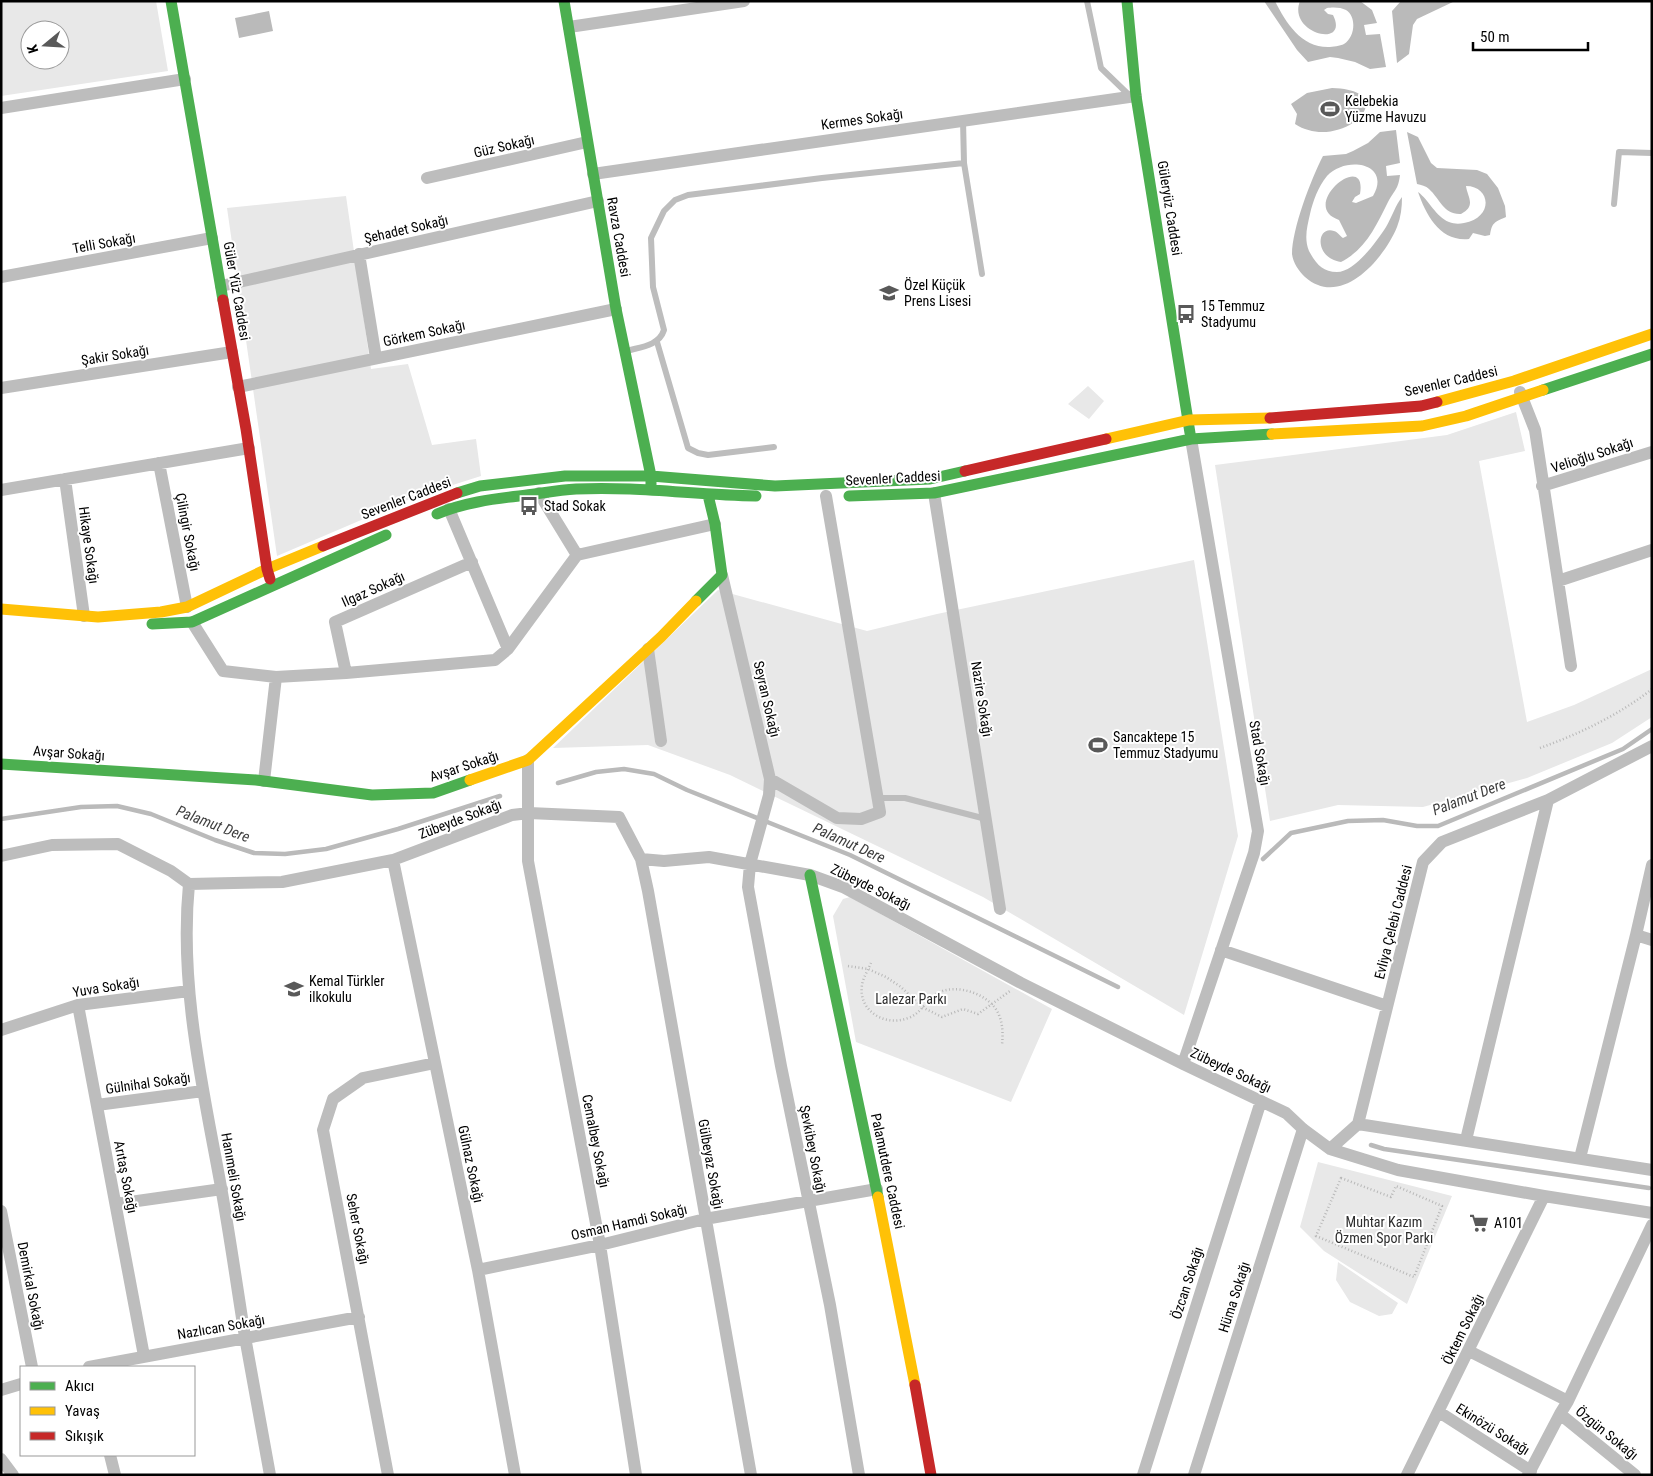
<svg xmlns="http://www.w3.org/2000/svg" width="1653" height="1476" font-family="'Roboto Condensed',sans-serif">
  <rect width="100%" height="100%" fill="#fff"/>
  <!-- green -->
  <path fill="#e8e8e8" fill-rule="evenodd" d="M1,1H156L168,71L1,96ZM30,30H60V60H30Z
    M346,196L371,369L408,364L432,445L476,439L481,476L415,497L277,556L227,208Z
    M1088,386L1104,401L1089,419L1068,404Z
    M1516,412L1525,451L1479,461L1527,722L1574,705L1652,669V717L1612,743L1527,778L1423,807L1338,805L1270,821L1215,465L1447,435Z
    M1194,560L1238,836L1184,1015L983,897L730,775L648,745L553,748L718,590L867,631L937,614Z
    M850,897L1052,1009L1011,1102L856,1042L833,916L843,899Z
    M1318,1162L1452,1196L1407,1304L1324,1251L1300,1227Z
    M1338,1262L1398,1303L1392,1314L1379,1316L1350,1302L1336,1280Z"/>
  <!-- water -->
  <path fill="#bababa" d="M1264,1H1275C1286,23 1301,47 1328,47C1333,47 1340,46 1344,44C1355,37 1357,17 1346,10C1341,7 1332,7 1327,8L1324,10L1328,14L1333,15C1350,49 1287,34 1300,1H1360L1372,10L1377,23L1364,25L1366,35L1380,34L1386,67L1370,69L1355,62L1338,58L1330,57L1308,62L1297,50Z
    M1401,1H1455L1417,19L1413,25L1409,54L1397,63L1392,11Z
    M269,11L273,31L239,38L235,18Z
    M1332,88C1407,90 1341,154 1295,124L1297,114L1291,104L1307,93Z
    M1396,130L1400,163L1386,166L1387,176L1400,175C1398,190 1395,189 1388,202C1376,226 1366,249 1341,262C1314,258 1316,225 1334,231C1338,232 1340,236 1343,238L1347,236L1339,220C1297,206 1368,148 1360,194L1355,197L1352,202L1356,203L1373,196C1392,163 1346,155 1327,176C1318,187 1313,201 1310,214C1307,227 1304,239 1309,251C1316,264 1323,272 1337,272C1355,272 1377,241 1386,227C1392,217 1395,206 1402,197C1402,207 1401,217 1397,227C1384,259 1341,309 1305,277C1299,271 1293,263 1292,254C1292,229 1311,179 1323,156L1346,154L1353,151L1368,143L1380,132Z
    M1407,132L1418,137L1431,163L1437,168L1477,170L1487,174L1498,188L1505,206L1506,217C1494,222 1492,223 1490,235L1485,236L1473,233L1469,239C1440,242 1426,215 1418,192C1429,200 1436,217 1449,222C1454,224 1459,224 1464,223C1494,218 1491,186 1466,186C1467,196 1477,206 1461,214C1444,215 1440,199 1429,189C1426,186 1421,185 1417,184Z"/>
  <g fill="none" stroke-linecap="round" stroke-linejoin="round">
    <!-- stream -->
    <path stroke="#bababa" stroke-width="4.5" d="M558,783L596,772L624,769L654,774L687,790L850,855L1118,987
      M1,819L81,807L117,806L151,814L215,840L254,853L285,854L326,849L398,829L500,796
      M1263,859L1291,833L1348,821L1383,820L1417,826H1438L1623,749L1652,729
      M1371,1145L1384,1149L1649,1188"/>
    <!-- path -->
    <path stroke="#b8b8b8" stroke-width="2.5" stroke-dasharray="1 2.5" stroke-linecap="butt" d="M1540,748C1579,734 1619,715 1652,689
      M871,963C868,970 863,978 862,985C858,1011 885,1027 908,1018C921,1014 925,1001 936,994C955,982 991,994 999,1015C1003,1025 1003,1035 1002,1045
      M848,966L868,969L886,977L901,987L922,1007L942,1017L963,1009L978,1014L1010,991
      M1341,1178L1391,1197L1396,1186L1442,1206L1414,1277L1316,1236Z"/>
    <!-- lane -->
    <path stroke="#bdbdbd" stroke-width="6" d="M1087,1L1101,68L1130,96
      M963,120L964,163L982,274
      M1614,204L1619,152L1652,153
      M657,342L688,448L698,453L708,455L774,447
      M626,351C640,347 659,346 664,330L653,287L651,238L664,211L675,200L688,195L822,178L964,163
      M878,798H905L986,819"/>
    <!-- street -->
    <path stroke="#bdbdbd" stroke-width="12" d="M569,27L744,1
      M1,108L185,79
      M593,174L1136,96
      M427,178L587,142
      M359,254L376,358
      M1,277L212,238
      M221,286L598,201
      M238,387L616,309
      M1,388L232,352
      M1520,392L1535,430L1571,666
      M159,463L187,607
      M65,479L84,616
      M1542,486L1652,452
      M1,490L249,448
      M539,493L577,555
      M934,493L1000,909
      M449,509L508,649
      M722,575L770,779L769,795L750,864L748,887L781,1066L830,1305L859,1475
      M1558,581L1652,550
      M192,622L223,671L276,677
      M648,649L661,741
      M346,673L335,622L472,562
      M528,760V861L600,1245L636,1475
      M770,779L837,818L861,819L880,812L826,496
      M264,781L276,677L346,673L495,660L508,649L577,555L715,524
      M1,856L52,845L118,844L171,871L189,884L282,882L393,860L512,815L529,813L619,817L641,859L664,861L709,857L810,875L843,887L1021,983L1183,1064L1286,1113L1303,1129L1330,1149L1398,1170L1544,1196L1652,1213
      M641,859L648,891L751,1475
      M393,860L478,1270L515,1475
      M189,884C179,986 203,1088 221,1187C230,1237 237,1287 245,1337C253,1383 262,1429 270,1475
      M1636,935L1652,940
      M1221,950L1387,1006
      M78,1005L144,1356
      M1,1030L78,1005L189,991
      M1183,1064L1254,853L1258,831L1191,439
      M97,1105L203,1091
      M1358,1124L1423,862L1442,842L1548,800L1652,746
      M1358,1124L1652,1170
      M1466,1140L1548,800
      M1330,1149L1358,1124
      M1580,1158L1636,935L1652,865
      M116,1204L222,1189
      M1,1211L32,1367
      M478,1270L600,1245L705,1219L877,1189
      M1469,1351L1568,1401
      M89,1367L359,1317
      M1,1390L21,1384
      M1439,1412L1531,1471
      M1560,1414L1635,1475
      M110,1455L115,1475
      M1,1459L13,1475
      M388,1475L323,1130L333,1099L363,1078L435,1063
      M1143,1475L1261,1101
      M1194,1475L1303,1129
      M1407,1475L1544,1196
      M1528,1475L1560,1414L1568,1401L1652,1225"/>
    <!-- fast -->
    <path stroke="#4caf50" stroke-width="11" d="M171,1L223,300
      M564,1L616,309L651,476V487
      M1127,1L1136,96L1190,433
      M1543,390L1652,354
      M457,493L480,486L565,476H651L775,486L930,479L965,471
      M849,496L934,493L1191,439L1272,434
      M437,514C463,503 492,499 519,496C538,494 557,490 576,489C636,486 696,495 756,496
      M696,601L722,575L715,524L708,495
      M152,624L192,622L386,535
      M1,764L256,780L372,795L433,793L470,780
      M810,875L878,1197"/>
    <!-- slow -->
    <path stroke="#ffc107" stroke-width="11" d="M1437,402L1514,381L1652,334
      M1272,434L1422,426L1466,416L1543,390
      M1106,439L1189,420L1270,418
      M1,609L98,617L161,612L187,607L267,569L323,546
      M470,780L528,760L661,637L696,601
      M878,1197L915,1385"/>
    <!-- jam -->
    <path stroke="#c62828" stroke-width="11" d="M223,300L246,429L267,569L270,579
      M1270,418L1421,406L1437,402
      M965,471L1106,439
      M323,546L457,493
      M915,1385L931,1475"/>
  </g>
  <!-- icons -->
  <defs>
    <g id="stadium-bare" transform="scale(1.5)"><path d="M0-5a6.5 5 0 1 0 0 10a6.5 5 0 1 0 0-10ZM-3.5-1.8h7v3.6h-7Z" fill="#595959" stroke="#fff" stroke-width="2.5" paint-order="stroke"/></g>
    <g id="school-bare" transform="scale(1.5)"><path d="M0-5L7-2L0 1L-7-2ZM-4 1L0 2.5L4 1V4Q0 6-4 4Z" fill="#595959" stroke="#fff" stroke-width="2.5" paint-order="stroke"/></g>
    <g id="bus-bare" transform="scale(1.5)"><path d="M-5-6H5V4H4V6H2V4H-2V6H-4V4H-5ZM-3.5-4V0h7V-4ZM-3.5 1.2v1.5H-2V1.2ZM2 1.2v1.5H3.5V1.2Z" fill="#595959" stroke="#fff" stroke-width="2.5" paint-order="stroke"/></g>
    <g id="supermarket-bare" transform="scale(1.5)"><path d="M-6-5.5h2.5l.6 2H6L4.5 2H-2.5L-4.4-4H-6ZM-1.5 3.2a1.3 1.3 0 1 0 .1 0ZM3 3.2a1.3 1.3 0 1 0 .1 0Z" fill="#595959" stroke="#fff" stroke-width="2.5" paint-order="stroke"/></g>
  </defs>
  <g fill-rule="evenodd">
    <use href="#stadium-bare" x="1330" y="109"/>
    <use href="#school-bare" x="889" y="293"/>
    <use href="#bus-bare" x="1186" y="314"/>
    <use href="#bus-bare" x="529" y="506"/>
    <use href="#stadium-bare" x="1098" y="745"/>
    <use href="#school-bare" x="294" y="989"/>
    <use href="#supermarket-bare" x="1479" y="1223"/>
  </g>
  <g text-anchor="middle" stroke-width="4" stroke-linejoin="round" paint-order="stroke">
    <!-- poi labels -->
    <g font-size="14" fill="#000" stroke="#fff" text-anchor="start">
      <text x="1345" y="106">Kelebekia<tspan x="1345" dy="16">Yüzme Havuzu</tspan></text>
      <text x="904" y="290">Özel Küçük<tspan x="904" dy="16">Prens Lisesi</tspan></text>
      <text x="1201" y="311">15 Temmuz<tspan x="1201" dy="16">Stadyumu</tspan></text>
      <text x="544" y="511">Stad Sokak</text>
      <text x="1113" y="742">Sancaktepe 15<tspan x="1113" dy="16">Temmuz Stadyumu</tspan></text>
      <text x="309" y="986">Kemal Türkler<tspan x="309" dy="16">ilkokulu</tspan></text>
      <text x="1494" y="1228">A101</text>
    </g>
    <!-- street labels -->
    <g font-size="14" fill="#000" stroke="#fff">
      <text transform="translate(862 119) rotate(-8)" y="5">Kermes Sokağı</text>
      <text transform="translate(504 146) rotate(-13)" y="5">Güz Sokağı</text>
      <text transform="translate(1170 208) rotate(81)" y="5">Güleryüz Caddesi</text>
      <text transform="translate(406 229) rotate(-13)" y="5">Şehadet Sokağı</text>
      <text transform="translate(619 237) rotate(80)" y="5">Ravza Caddesi</text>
      <text transform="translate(104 243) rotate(-10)" y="5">Telli Sokağı</text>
      <text transform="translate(237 291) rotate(80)" y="5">Güler Yüz Caddesi</text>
      <text transform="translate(424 333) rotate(-12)" y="5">Görkem Sokağı</text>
      <text transform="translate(115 355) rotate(-9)" y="5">Şakir Sokağı</text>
      <text transform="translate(1451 381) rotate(-13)" y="5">Sevenler Caddesi</text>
      <text transform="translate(1592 455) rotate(-18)" y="5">Velioğlu Sokağı</text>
      <text transform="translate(893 478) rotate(-3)" y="5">Sevenler Caddesi</text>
      <text transform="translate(406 498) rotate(-21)" y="5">Sevenler Caddesi</text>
      <text transform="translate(188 532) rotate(79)" y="5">Çilingir Sokağı</text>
      <text transform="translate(89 545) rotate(82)" y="5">Hikaye Sokağı</text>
      <text transform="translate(373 589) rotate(-24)" y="5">Ilgaz Sokağı</text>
      <text transform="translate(767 699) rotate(77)" y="5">Seyran Sokağı</text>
      <text transform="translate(982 699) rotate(81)" y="5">Nazire Sokağı</text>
      <text transform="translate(69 753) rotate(4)" y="5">Avşar Sokağı</text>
      <text transform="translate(1260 753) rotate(80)" y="5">Stad Sokağı</text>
      <text transform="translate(464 766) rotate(-18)" y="5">Avşar Sokağı</text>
      <text transform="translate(460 819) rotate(-21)" y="5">Zübeyde Sokağı</text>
      <text transform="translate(871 887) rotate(26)" y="5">Zübeyde Sokağı</text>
      <text transform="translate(1393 922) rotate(-76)" y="5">Evliya Çelebi Caddesi</text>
      <text transform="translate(106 987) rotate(-9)" y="5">Yuva Sokağı</text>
      <text transform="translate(1231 1070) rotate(25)" y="5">Zübeyde Sokağı</text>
      <text transform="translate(148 1083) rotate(-8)" y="5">Gülnihal Sokağı</text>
      <text transform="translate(596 1141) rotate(79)" y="5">Cemalbey Sokağı</text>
      <text transform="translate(813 1149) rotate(79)" y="5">Şevkibey Sokağı</text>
      <text transform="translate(471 1164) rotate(78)" y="5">Gülnaz Sokağı</text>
      <text transform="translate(711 1164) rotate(80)" y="5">Gülbeyaz Sokağı</text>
      <text transform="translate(888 1171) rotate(78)" y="5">Palamutdere Caddesi</text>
      <text transform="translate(126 1177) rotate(79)" y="5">Arıtaş Sokağı</text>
      <text transform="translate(234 1177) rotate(80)" y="5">Hanımeli Sokağı</text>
      <text transform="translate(629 1222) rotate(-13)" y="5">Osman Hamdi Sokağı</text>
      <text transform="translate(358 1229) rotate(79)" y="5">Seher Sokağı</text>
      <text transform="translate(1187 1283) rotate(-72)" y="5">Özcan Sokağı</text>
      <text transform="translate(31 1286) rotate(79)" y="5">Demirkal Sokağı</text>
      <text transform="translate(1234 1297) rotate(-72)" y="5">Hüma Sokağı</text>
      <text transform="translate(221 1327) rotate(-10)" y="5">Nazlıcan Sokağı</text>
      <text transform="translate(1463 1329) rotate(-64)" y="5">Öktem Sokağı</text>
      <text transform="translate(1493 1429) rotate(32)" y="5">Ekinözü Sokağı</text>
      <text transform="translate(1607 1433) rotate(39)" y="5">Özgün Sokağı</text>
    </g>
    <!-- park labels -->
    <g font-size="14" fill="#2d2d2d" stroke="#fff">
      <text x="911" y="1004">Lalezar Parkı</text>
      <text x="1384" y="1227">Muhtar Kazım<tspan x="1384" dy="16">Özmen Spor Parkı</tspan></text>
    </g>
    <!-- water labels -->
    <g font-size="15" font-style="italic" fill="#3e3e3e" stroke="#fff">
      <text transform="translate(1469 797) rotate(-21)" y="5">Palamut Dere</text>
      <text transform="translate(213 824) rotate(21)" y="5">Palamut Dere</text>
      <text transform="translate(849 843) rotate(24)" y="5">Palamut Dere</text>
    </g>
  </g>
  <!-- border -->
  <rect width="1653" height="1476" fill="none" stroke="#000000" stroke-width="5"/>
  <!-- legend -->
  <rect x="20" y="1366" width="175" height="90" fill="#ffffff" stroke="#999999"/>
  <rect x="30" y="1382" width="25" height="8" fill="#4caf50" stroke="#999999"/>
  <text x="65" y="1391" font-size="15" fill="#000000">Akıcı</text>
  <rect x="30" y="1407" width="25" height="8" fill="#ffc107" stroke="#999999"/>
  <text x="65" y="1416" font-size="15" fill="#000000">Yavaş</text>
  <rect x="30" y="1432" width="25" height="8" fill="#c62828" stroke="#999999"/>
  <text x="65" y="1441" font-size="15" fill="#000000">Sıkışık</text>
  <!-- north arrow -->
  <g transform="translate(45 45) rotate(252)"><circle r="24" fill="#ffffff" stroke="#999999"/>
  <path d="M0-4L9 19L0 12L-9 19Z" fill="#595959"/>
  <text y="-8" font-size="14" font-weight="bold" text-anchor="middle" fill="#000000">K</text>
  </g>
  <!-- scale -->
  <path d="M1473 42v8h115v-8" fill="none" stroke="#000000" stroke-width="2.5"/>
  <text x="1480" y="42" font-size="15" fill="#000000" stroke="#ffffff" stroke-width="4" paint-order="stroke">50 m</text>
</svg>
